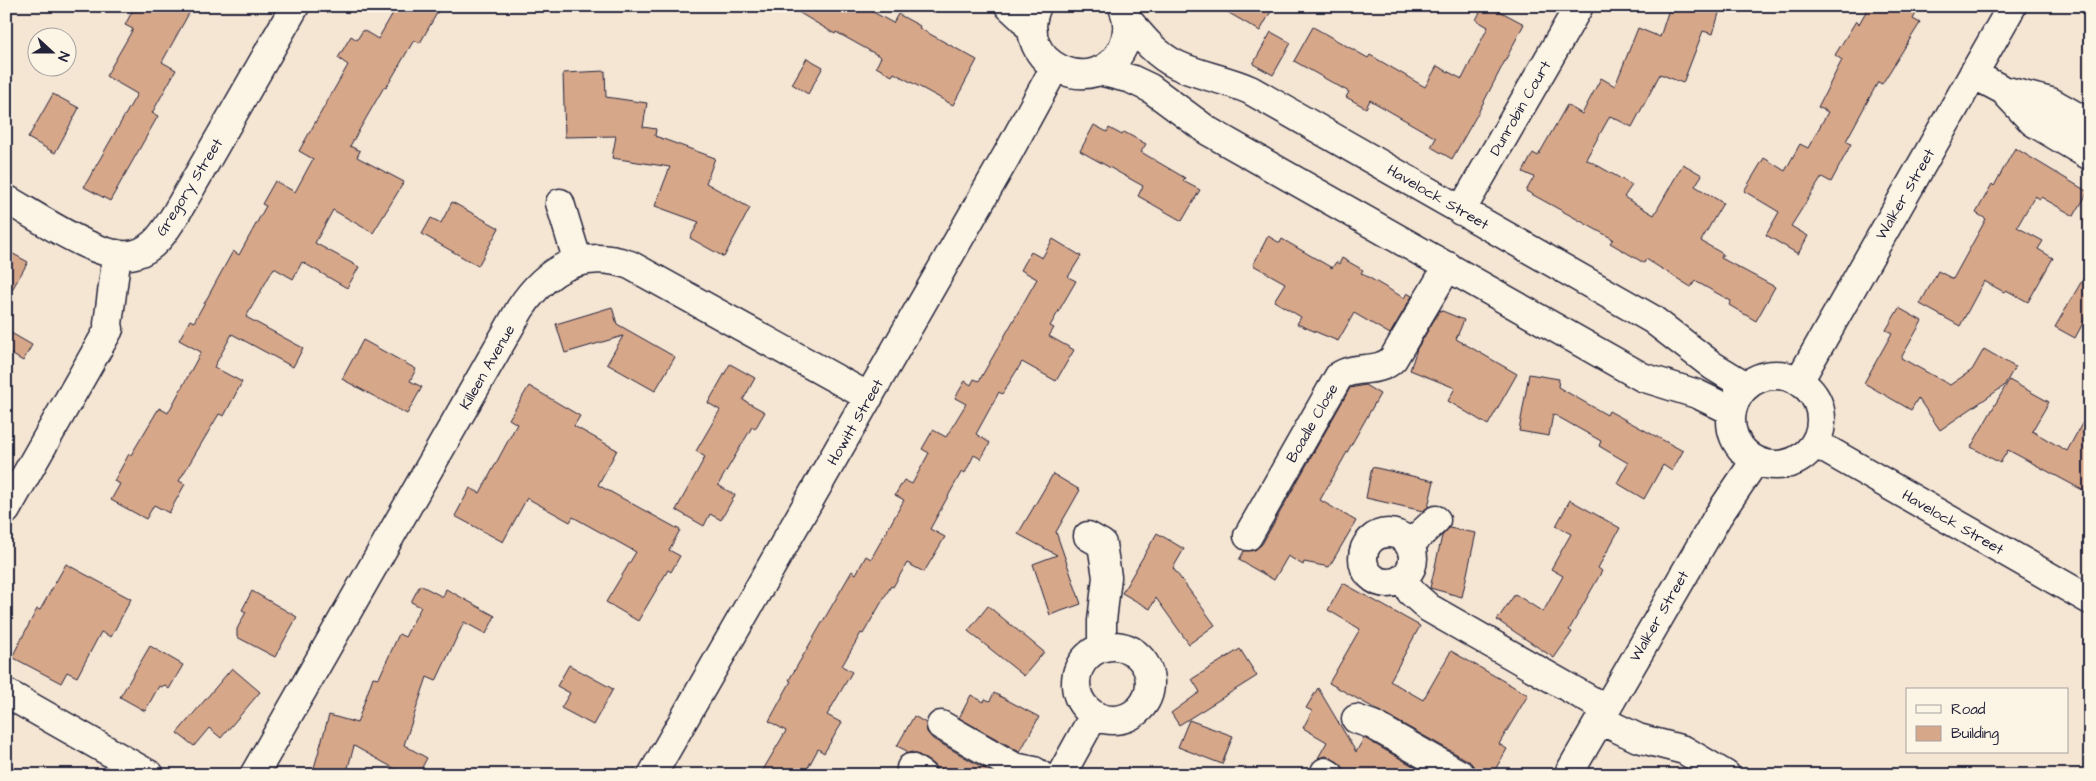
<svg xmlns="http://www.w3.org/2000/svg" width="2096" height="781" font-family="'Architects Daughter',sans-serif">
  <rect width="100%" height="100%" fill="#f5e5d3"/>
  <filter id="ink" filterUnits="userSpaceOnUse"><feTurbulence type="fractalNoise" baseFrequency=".02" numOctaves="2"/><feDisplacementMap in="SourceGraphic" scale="10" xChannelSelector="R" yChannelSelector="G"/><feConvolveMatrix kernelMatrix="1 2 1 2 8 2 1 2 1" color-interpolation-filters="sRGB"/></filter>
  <g filter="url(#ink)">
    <!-- building -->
    <path fill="#d7a78a" stroke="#22223b" d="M135,6H193L162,62L176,70L152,113L158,116L110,201L84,187L137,94L106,76L133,29L125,25Z
      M397,6H441L420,43L414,40L386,88L384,87L350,146L360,151L357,157L404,182L373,233L333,210L315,243L359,267L347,288L302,262L293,279L274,268L246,317L303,348L293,367L232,334L214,367L242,382L224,416L219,414L179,481L185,484L169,513L154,505L146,519L111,500L120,484L114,481L129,454L131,455L159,408L168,413L201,352L179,340L190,320L194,322L233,251L239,255L266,206L262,204L275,181L295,192L313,159L299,151L348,65L338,58L351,36L357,40L363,30L378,39Z
      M788,6H862L893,23L898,14L920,26L919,28L977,60L953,105L894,73L892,76L876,67L881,57L836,32L835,34Z
      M1217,6H1274L1260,31Z
      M1483,6H1490L1524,24L1478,113L1452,159L1431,147L1436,138L1370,100L1366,108L1346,97L1349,92L1294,61L1313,27L1368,58L1370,55L1425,87L1437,66L1462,79L1488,27L1476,20Z
      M1670,6H1721L1713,34L1703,31L1683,83L1660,74L1632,127L1610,116L1586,159L1632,185L1624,197L1654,215L1683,164L1702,175L1695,186L1723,203L1701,241L1723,254L1721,258L1775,287L1756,321L1729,305L1731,301L1695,281L1691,287L1646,259L1644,263L1610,243L1613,239L1526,191L1534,177L1523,172L1533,153L1538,156L1567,105L1582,114L1601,78L1615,86L1638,28L1660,37Z
      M1869,6H1920L1913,19L1920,23L1882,84L1878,82L1846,141L1851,144L1831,182L1822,177L1791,226L1808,236L1798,254L1766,235L1779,212L1744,191L1764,158L1785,171L1800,144L1808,148L1828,112L1818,107L1842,60L1835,55L1856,21L1859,24Z
      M1271,32L1291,43L1273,75L1253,64Z
      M807,58L823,67L808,94L792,84Z
      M605,71L606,97L647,103L643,127L656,129L655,136L715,158L706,183L750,208L724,257L690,238L699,222L655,206L670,167L612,158L616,136L565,137L563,73Z
      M53,94L79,108L55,153L28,138Z
      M1094,125L1107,132L1109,128L1122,135L1124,132L1146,144L1141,152L1185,178L1183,181L1200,190L1182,221L1138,196L1143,186L1080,151Z
      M2015,148L2088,192L2074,216L2041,197L2040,199L2035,196L2017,227L2043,241L2038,249L2053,258L2028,302L2006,290L2004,292L1984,281L1960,326L1920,304L1938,271L1953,279L1986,219L1976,213L1992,184L1994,186Z
      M452,202L499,228L478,266L422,234L431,218L441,223Z
      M1268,236L1280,243L1282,239L1332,268L1336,262L1339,264L1342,258L1363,270L1361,273L1404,298L1407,293L1412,296L1390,334L1354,313L1338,341L1297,324L1301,317L1274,301L1285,283L1253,265Z
      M1053,239L1081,256L1068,277L1076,281L1050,326L1054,328L1049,336L1074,350L1056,381L1022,362L1002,394L999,392L976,434L990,443L981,459L974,455L965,473L962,471L930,529L945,537L924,572L907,563L893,587L891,586L863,634L861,633L842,666L852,672L827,715L842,723L824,753L818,749L804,775H760L786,731L769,721L791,681L789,680L852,571L856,574L866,556L871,559L904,500L895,495L904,480L912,484L929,453L922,449L933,430L946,437L966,404L955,398L965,381L971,385L974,379L979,381L1037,279L1021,270L1031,252L1042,258Z
      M6,250L28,262L6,300Z
      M2090,267V310L2075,338L2055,327Z
      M612,307L617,324L675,357L655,391L607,364L623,336L565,353L556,324Z
      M1899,308L1922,321L1901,358L1950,385L1972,370L1984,349L2015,367L2004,386L1940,430L1918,398L1911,410L1864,383L1892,333L1886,330Z
      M1440,310L1464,320L1456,339L1517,374L1488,425L1448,401L1455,388L1410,370L1417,349Z
      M6,330L32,345L23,361L6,351Z
      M363,340L416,369L410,381L422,387L407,414L342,379Z
      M730,364L755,378L743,400L765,412L755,429L752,427L718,485L735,495L721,520L710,514L704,526L676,510L705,457L696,451L720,410L708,403Z
      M1529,374L1559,379L1558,387L1607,415L1609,411L1683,451L1672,471L1663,465L1644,499L1617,483L1628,463L1599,446L1601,441L1553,414L1549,436L1519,431Z
      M2009,380L2049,402L2032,431L2067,451L2090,409V494L2008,450L2000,463L1971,447Z
      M1365,385L1380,394L1320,500L1356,521L1329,567L1304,562L1303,565L1288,556L1274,580L1239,560L1244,551L1255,550L1262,544L1350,388Z
      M529,386L580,416L574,426L617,450L598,485L680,530L669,550L680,556L671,572L668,570L638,621L606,602L636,552L573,517L570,522L527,498L503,542L455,516L470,488L480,493L517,424L509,419Z
      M1372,467L1434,481L1428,507L1423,511L1366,498Z
      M1053,474L1080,490L1056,532L1081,604L1050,615L1033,564L1057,555L1018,534Z
      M1570,500L1620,528L1598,568L1602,571L1569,630L1572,632L1554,658L1497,620L1515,594L1543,612L1563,576L1551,569L1571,534L1556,526Z
      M1449,528L1476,533L1462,597L1430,588L1442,536Z
      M1157,533L1184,549L1173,568L1215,625L1189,644L1156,598L1150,609L1122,593Z
      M66,564L131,599L111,637L101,632L77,677L67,672L61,683L12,657L37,609L40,610Z
      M1343,583L1420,626L1390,681L1423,700L1451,651L1528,695L1499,744L1507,749L1492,775H1477L1474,767L1469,761L1329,683L1360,629L1328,610Z
      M420,585L443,597L446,589L495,616L486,634L464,622L436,681L427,677L404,745L427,758L418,775H406L354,746L346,775H312L329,715L357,723L373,677L379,678L399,634L405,637L421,607L411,602Z
      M252,591L297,617L275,657L237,637V629L246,612L242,610Z
      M988,606L1044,652L1024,676L968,631Z
      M150,646L183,665L169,689L164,685L162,687L159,686L145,711L120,697Z
      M1240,649L1257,676L1179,725L1171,713L1200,692L1192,679Z
      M569,665L613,689L593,725L561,708L570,693L557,686Z
      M232,668L260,692L221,738L209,728L194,746L177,733Z
      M1318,688L1356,752L1364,738L1429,775H1346L1343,767L1338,762L1326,756L1318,758L1327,742L1303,728L1312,711L1306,708Z
      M994,693L1039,717L1020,752L959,718L971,695L984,702L985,699L990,701Z
      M914,716L926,723L927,732L933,739L996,775H937L936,767L930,762L919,755L912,752L905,754L907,751L897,746Z
      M1189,720L1233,736L1222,764L1178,747Z"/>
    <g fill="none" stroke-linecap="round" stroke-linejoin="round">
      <!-- minor casing -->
      <g stroke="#22223b" stroke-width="31">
        <path id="minor" d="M1009,6L1023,19L1033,32
          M1037,6C1011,64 1097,103 1123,47C1128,35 1129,22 1124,10
          M1127,19C1141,36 1156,55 1177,65C1200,76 1226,79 1250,90L1652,319L1713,366L1746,386
          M1099,71L1131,79L1150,88L1208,131L1619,364L1642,377L1697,394L1732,411
          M1973,74L2003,90L2051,102L2090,124
          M2003,90L2033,122L2090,156
          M6,199C35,215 103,263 135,254C155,249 167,228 177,212L295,6
          M560,203L578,262
          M1461,211L1579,6
          M1731 420a45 45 0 1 1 90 0a45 45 0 1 1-90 0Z
          M1799,381L2012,6
          M1815,443L2090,600
          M6,510L109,329L108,324L117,254
          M1363 558a25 25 0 1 1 50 0a25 25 0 1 1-50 0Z
          M1088,536L1102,544L1107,577L1102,621V647
          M1248,536L1339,376C1355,365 1378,374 1393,359L1448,266
          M1409,545L1436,520
          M1403,578L1411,592L1429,608L1606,709
          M1076 683a37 37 0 1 1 74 0a37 37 0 1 1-74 0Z
          M6,693L150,775
          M1356,719L1373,725L1461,775
          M1600,720L1638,738L1684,750L1726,775
          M941,725L1014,767L1034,771L1040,775
          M911,768L922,775
          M1325,772L1330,775
          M254,775L520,309C546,269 582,248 630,265L869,397
          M652,775L1007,155L1055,67
          M1061,775L1094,715
          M1568,775L1718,516L1755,461"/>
      </g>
      <!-- minor -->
      <use href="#minor" stroke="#fcf5e5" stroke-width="28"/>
    </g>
  </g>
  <g text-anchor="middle" stroke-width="4" stroke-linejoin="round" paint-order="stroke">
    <!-- street labels -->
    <g font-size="15" fill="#22223b" stroke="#fcf5e5">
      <text transform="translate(1520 108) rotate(-60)" y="5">Dunrobin Court</text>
      <text transform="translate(189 187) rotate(-58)" y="5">Gregory Street</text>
      <text transform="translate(1905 194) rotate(-60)" y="5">Walker Street</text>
      <text transform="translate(1438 197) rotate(30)" y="5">Havelock Street</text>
      <text transform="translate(487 367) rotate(-60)" y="5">Killeen Avenue</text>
      <text transform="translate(855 422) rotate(-60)" y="5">Howitt Street</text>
      <text transform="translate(1312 423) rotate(-60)" y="5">Boadle Close</text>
      <text transform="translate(1953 522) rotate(30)" y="5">Havelock Street</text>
      <text transform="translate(1659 616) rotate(-60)" y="5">Walker Street</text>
    </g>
  </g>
  <!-- margin -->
  <rect width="2096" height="781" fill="none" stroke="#fcf5e5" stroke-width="25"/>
  <rect x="12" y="12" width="2071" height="756" fill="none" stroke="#22223b" stroke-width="2" filter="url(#ink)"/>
  <!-- legend -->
  <rect x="1906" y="688" width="162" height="65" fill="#fcf5e5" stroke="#a5a1a1"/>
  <rect x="1916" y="705" width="25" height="8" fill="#fcf5e5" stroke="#a5a1a1"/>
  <text x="1951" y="714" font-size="15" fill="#22223b">Road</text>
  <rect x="1916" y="726" width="25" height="15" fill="#d7a78a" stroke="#a5a1a1"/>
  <text x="1951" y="738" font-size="15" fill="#22223b">Building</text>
  <!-- north arrow -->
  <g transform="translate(52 52) rotate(111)"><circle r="24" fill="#fcf5e5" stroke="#a5a1a1"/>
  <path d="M0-4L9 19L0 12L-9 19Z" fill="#22223b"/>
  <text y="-8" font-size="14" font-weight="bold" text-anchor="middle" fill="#22223b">N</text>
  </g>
</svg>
